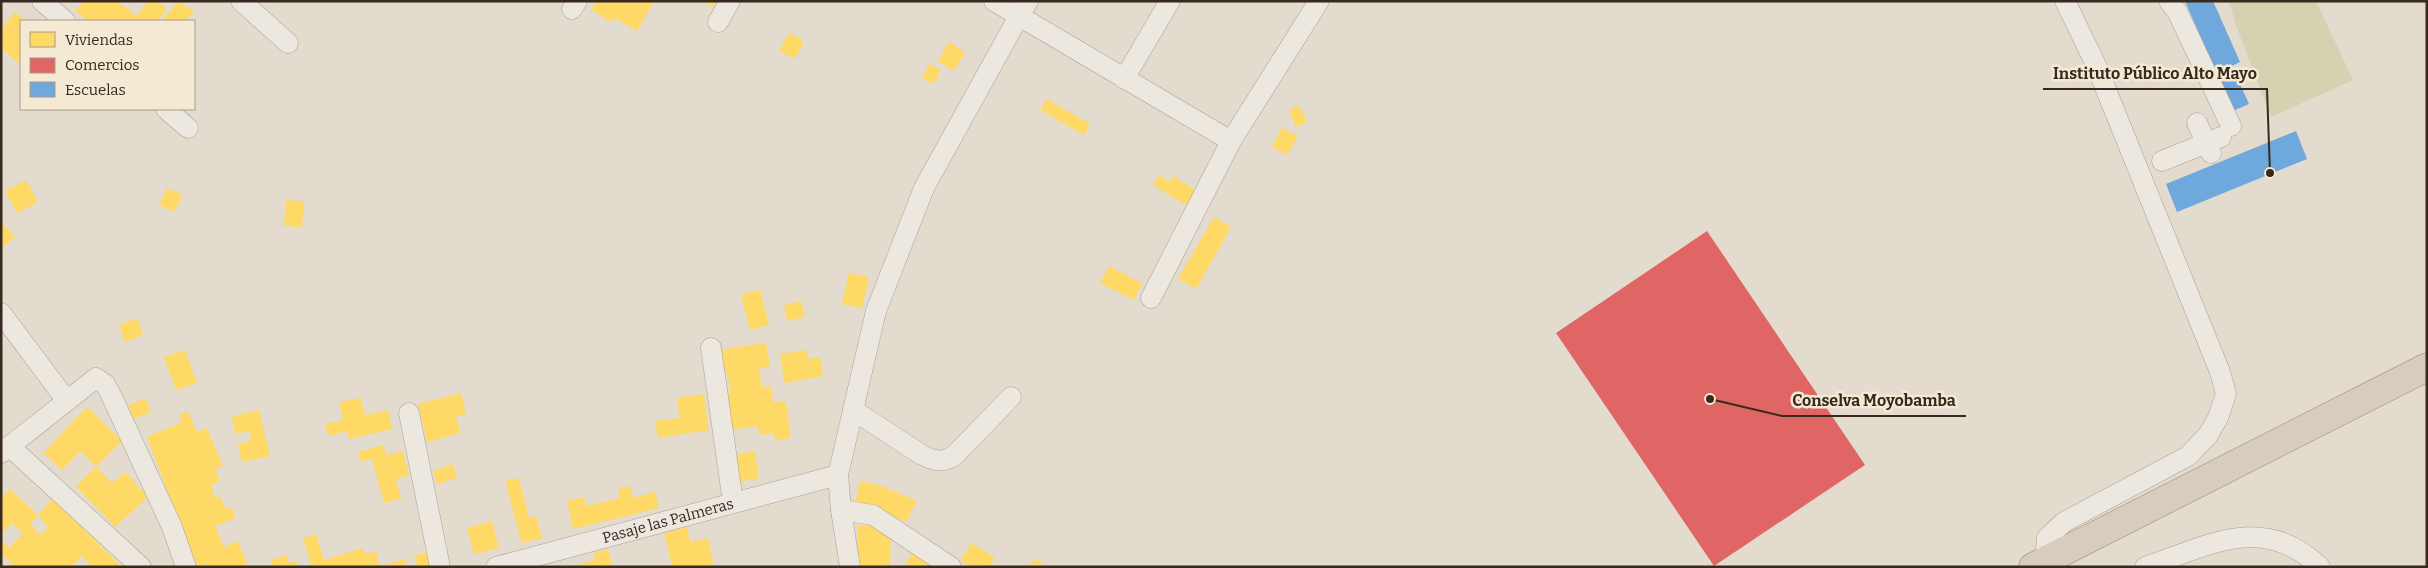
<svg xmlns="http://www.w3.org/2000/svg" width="2428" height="568" font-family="Bitter,serif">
  <rect width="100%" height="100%" fill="#e3dbcd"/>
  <!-- green -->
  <path fill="#d4d2b0" d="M2229,1H2316L2353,80L2271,117L2237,28Z"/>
  <!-- homes -->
  <path fill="#ffd966" d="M84,1H118L136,16L149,1H157L167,9L157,21H88L75,11Z
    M178,1L194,11L186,21H162Z
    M596,1H622L627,4L629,1H654L637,31L614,18L611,22L591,10Z
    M702,1H716L713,7Z
    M15,12L26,21H21V65L1,48V29Z
    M789,33L804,41L795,59L779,51Z
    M949,42L965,52L954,71L938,61Z
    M929,64L941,70L934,84L922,78Z
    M1047,99L1090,124L1084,135L1040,110Z
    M1299,105L1307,122L1296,127L1289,110Z
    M1282,128L1298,136L1287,155L1272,147Z
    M1159,175L1169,182L1173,176L1197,191L1188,206L1153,185Z
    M26,180L38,202L17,213L5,191Z
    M167,188L183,195L174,212L159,204Z
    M286,200L304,201L302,227L284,226Z
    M1214,217L1231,227L1196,289L1178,279Z
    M3,224L15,237L1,249V225Z
    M1109,266L1142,283L1134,300L1100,283Z
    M849,273L869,277L862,308L842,304Z
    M760,289L769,325L750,330L741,295Z
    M801,301L805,317L787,321L784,305Z
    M137,318L143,335L125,342L119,325Z
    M766,343L770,366L759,368L762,387L771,386L773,403L786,401L791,438L775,440L774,433L759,435L758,426L732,430L726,393L731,392L727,373H723L719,350Z
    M185,350L197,383L176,390L164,357Z
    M806,350L808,359L820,357L823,376L784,383L780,354Z
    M461,393L466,414L456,416L460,433L427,442L418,404Z
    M704,394L709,430L658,438L655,421L680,418L677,398Z
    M145,398L151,412L134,419L128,406Z
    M361,398L365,415L388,410L392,429L349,439L347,431L328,436L325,424L343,420L339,402Z
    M87,407L122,441L96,467L80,451L62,470L43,453Z
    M259,410L270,456L242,462L238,444L251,441L249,431L235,434L232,416Z
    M188,411L197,432L207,428L223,466L215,469L220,481L211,485L215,498L220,496L225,509L231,507L236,518L215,526L224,547L238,541L248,567H196L147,437L182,422L179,415Z
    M384,445L386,455L403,451L409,475L396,479L401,499L384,503L372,459L360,462L358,452Z
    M755,451L759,478L739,482L734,455Z
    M453,464L457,478L437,484L433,471Z
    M96,467L112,483L125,472L148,497L115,527L76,486Z
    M519,478L529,518L536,516L542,538L522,543L505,481Z
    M860,481L879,485L917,501L906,522L875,507L855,503Z
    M630,486L633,498L655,492L659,508L573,529L567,501L584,497L586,506L620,498L618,489Z
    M10,489L38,515L30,524L41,535L48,527L38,515L53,499L122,567H93L82,556L71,567H15L1,553V541L9,548L23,533L12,523L1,534V498Z
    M492,521L499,548L474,554L467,528Z
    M857,525H872L891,537L890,567H858Z
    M687,527L690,542L708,538L714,567H672L664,532Z
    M316,534L324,560L363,548L365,554L376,551L380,567H312L303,538Z
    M972,543L995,558L989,567H971L960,560Z
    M608,549L612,567H571L595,560L593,553Z
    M427,552L432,567H417L414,556Z
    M913,552L933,564L931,567H904Z
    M286,555L289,563L296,561L298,567H273L271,560Z
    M405,559L408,567H381V566Z
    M1035,559L1048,567H1030Z"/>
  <!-- shops -->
  <path fill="#e06666" d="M1707,231L1865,465L1714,566L1556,333Z"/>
  <!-- schools -->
  <path fill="#6fa8dc" d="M2185,1H2213L2240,62L2232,66L2249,104L2233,111Z
    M2296,131L2307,159L2177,212L2166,184Z"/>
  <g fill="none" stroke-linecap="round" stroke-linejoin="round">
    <!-- minor casing -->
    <g stroke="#a8a096" stroke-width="21">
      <g id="minor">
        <path d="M42,1L65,21"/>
        <path d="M241,1L288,43"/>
        <path d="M1028,1L1019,16L1231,141"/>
        <path d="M2169,1L2178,13L2231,126"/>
        <path d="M572,9L577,1"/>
        <path d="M718,22L730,1"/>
        <path d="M1124,79L1170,1"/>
        <path d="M166,109L188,128"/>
        <path d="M2197,123L2211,153"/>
        <path d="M2162,161L2221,137"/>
        <path d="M1151,298L1231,141L1319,1"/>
        <path d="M1,313L67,401"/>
        <path d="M711,348L733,502"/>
        <path d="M853,410L922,455C935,461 942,463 954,456L1011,397"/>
        <path d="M409,413L440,567"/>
        <path d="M9,446L141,567"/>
        <path d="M1,453L96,378L105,384L111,395L172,527L186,567"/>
        <path d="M841,510L873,515L951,567"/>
        <path d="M2045,560L2047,538L2064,522L2188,456L2208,435L2218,418L2226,394L2220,372L2096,65L2065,1"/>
        <path id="s1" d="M496,567L838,475"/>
        <path d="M850,567L841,510L838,475L876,311L924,188L1019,16L994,1"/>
        <path d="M2145,567C2208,546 2263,512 2320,567"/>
      </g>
    </g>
    <!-- highway casing -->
    <g stroke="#8e867d" stroke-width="29">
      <path id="highway" d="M2033,567L2427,367"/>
    </g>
    <!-- minor -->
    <use href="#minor" stroke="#ece7df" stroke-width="20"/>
    <!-- highway -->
    <use href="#highway" stroke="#d7ccbe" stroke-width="28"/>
  </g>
  <g text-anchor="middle" stroke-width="5" stroke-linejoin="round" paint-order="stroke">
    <!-- street labels -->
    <g font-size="15" fill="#37291e" stroke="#f4e9d3">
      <text dy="5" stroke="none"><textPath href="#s1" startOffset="178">Pasaje las Palmeras</textPath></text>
    </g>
  </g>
  <!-- callouts -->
  <path fill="none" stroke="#37291e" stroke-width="2" d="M2270 173L2267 89H2043M1710 399L1782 416H1966"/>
  <g fill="#37291e" stroke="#f4e9d3" stroke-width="2">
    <circle cx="2270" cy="173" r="5"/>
    <circle cx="1710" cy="399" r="5"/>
  </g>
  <g font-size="16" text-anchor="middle" font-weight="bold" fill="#37291e" stroke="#f4e9d3" stroke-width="5" stroke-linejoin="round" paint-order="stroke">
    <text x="2155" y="79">Instituto Público Alto Mayo</text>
    <text x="1874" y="406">Conselva Moyobamba</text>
  </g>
  <!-- border -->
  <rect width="2428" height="568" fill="none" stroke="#37291e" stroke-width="5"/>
  <!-- legend -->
  <rect x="20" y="20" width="175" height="90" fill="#f4e9d3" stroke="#a89c8b"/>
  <rect x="30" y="32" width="25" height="15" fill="#ffd966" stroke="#a89c8b"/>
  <text x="65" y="45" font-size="15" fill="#37291e">Viviendas</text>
  <rect x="30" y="58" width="25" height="15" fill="#e06666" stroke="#a89c8b"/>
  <text x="65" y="70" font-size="15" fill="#37291e">Comercios</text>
  <rect x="30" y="82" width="25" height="15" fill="#6fa8dc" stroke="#a89c8b"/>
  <text x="65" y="95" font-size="15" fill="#37291e">Escuelas</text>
</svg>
